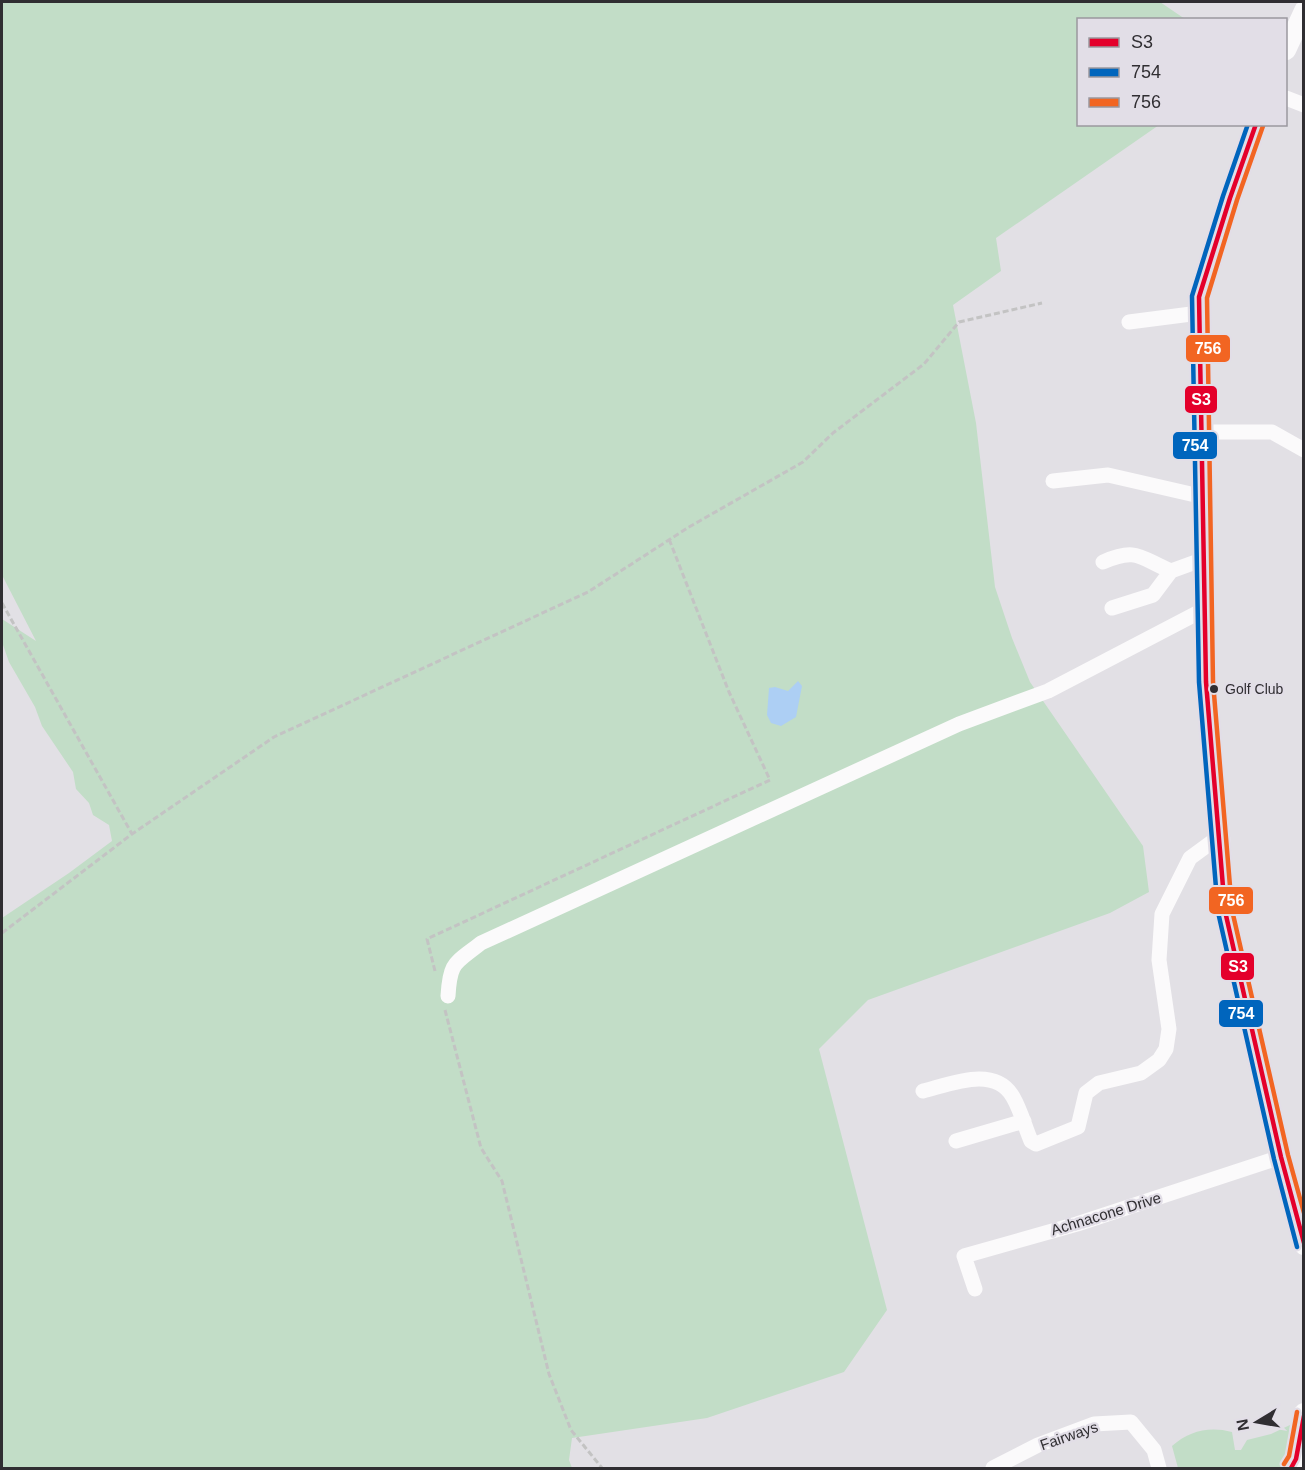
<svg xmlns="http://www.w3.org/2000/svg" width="1305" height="1470" font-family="Arial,sans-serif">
  <rect width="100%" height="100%" fill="#e2e0e5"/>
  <!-- green -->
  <path fill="#c2ddc7" d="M2,2H1160L1185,19L1078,20V124L1159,125L996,238L1001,271L953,305L976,423L995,587L1012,638L1030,682L1143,846L1149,892L1110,913L868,1000L819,1049L887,1310L844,1372L707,1418L572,1438L569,1460L572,1468H2V918L69,873L112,841L109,825L93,815L89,803L76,789L73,772L42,726L35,707L9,662L2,642V619L36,641L2,575Z
    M1290,1425L1285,1468H1178L1172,1446C1189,1431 1209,1426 1232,1432L1235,1450H1241L1247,1440L1271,1434Z"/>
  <!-- water -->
  <path fill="#adcff4" d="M798,681L802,686L796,717L781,726L771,723L767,715L769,688L775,687L788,691Z"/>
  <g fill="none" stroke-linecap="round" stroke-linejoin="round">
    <!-- path -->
    <path stroke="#c3c3c3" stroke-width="3" stroke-dasharray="6 3" stroke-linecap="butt" d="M2,603L132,834
      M2,933L132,834L274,737L588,592L689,527L803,462L833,433L924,364L959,322L1042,303
      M435,971L427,939L770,780L729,692L669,539
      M445,1010L481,1148L502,1181L549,1374L571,1430L602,1468"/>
    <!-- minor -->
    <path stroke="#fbfafb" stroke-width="15" d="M1286,98L1304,105
      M1129,322L1199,313
      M1203,432H1272L1304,450
      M1053,481L1108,475L1204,497
      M1103,562C1137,547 1140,558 1171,571L1204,559
      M1112,608L1153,595L1171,571
      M448,996C450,961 455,964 481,943L959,724L1048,691L1205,609
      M923,1091C951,1084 995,1065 1013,1097C1021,1111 1025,1127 1031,1141L1036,1144L1078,1127L1086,1093L1099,1083L1141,1073L1159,1060L1166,1049L1169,1029L1159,960L1162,914L1190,858L1220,836
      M956,1141L1024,1121
      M975,1289L964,1256L1077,1224L1281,1157
      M993,1468L1038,1445L1094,1424L1131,1422L1154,1450L1159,1468"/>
    <!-- major -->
    <path stroke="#fbfafb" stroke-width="20" d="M1286,50L1304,11
      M1256,124L1230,198L1199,297L1204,497L1206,682L1220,836L1225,911L1281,1157L1304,1245
      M1291,1468L1296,1459L1304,1413"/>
    <!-- bus-1 casing -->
    <g stroke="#e2dee7" stroke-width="9">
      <path id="bus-1" d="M1256,124L1230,198L1199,297L1206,682L1225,911L1281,1157L1304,1243
        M1291,1468L1296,1459L1304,1416"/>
    </g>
    <!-- bus-2 casing -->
    <g stroke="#e2dee7" stroke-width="9">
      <path id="bus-2" d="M1248,124L1223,196L1192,296L1199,682L1218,912L1274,1159L1297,1247"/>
    </g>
    <!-- bus-3 casing -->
    <g stroke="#e2dee7" stroke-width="9">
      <path id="bus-3" d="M1263,126L1237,200L1207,298L1213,682L1232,910L1288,1155L1304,1213
        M1284,1464L1289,1456L1297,1412"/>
    </g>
    <!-- bus-1 -->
    <use href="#bus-1" stroke="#e4002b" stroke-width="4.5"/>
    <!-- bus-2 -->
    <use href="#bus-2" stroke="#0065bd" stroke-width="4.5"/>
    <!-- bus-3 -->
    <use href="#bus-3" stroke="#f26522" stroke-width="4.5"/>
  </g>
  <!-- markers -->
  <circle fill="#302e32" stroke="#e2dee7" stroke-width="2" cx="1214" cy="689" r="5"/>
  <g text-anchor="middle" stroke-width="4.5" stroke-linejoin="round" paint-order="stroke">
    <!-- bus labels -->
    <g font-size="14" fill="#302e32" stroke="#e2dee7" text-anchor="start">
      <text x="1225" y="694">Golf Club</text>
    </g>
    <!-- street labels -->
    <g font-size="15" fill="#302e32" stroke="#e2dee7">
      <text transform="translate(1106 1214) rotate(-17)" y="5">Achnacone Drive</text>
      <text transform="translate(1069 1436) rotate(-19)" y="5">Fairways</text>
    </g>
  </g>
  <g stroke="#e2dee7" stroke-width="2">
    <rect x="1185" y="334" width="46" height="29" rx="6" fill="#f26522"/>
    <rect x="1184" y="385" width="34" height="29" rx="6" fill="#e4002b"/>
    <rect x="1172" y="431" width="46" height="29" rx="6" fill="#0065bd"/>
    <rect x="1208" y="886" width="46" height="29" rx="6" fill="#f26522"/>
    <rect x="1220" y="952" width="35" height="29" rx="6" fill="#e4002b"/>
    <rect x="1218" y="999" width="46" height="29" rx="6" fill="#0065bd"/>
  </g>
  <g font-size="16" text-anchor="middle" font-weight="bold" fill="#fff">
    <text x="1208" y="354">756</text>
    <text x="1201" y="405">S3</text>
    <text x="1195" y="451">754</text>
    <text x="1231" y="906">756</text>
    <text x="1238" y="972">S3</text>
    <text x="1241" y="1019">754</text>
  </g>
  <!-- border -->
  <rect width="1305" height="1470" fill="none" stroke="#302e32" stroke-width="6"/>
  <!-- legend -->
  <rect x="1077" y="18" width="210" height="108" fill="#e2dee7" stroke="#9b989f" stroke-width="1.5"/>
  <rect x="1089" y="38" width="30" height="9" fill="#e4002b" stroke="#9b989f" stroke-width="1.5"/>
  <text x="1131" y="48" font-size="18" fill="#302e32">S3</text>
  <rect x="1089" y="68" width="30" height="9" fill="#0065bd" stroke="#9b989f" stroke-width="1.5"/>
  <text x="1131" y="78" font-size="18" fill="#302e32">754</text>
  <rect x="1089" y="98" width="30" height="9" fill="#f26522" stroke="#9b989f" stroke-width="1.5"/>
  <text x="1131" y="108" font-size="18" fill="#302e32">756</text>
  <!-- north arrow -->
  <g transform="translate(1257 1422) rotate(259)" stroke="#e2dee7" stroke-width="4.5" paint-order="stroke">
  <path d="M0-4.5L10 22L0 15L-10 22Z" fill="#302e32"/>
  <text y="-9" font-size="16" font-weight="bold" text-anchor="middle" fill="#302e32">N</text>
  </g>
</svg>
